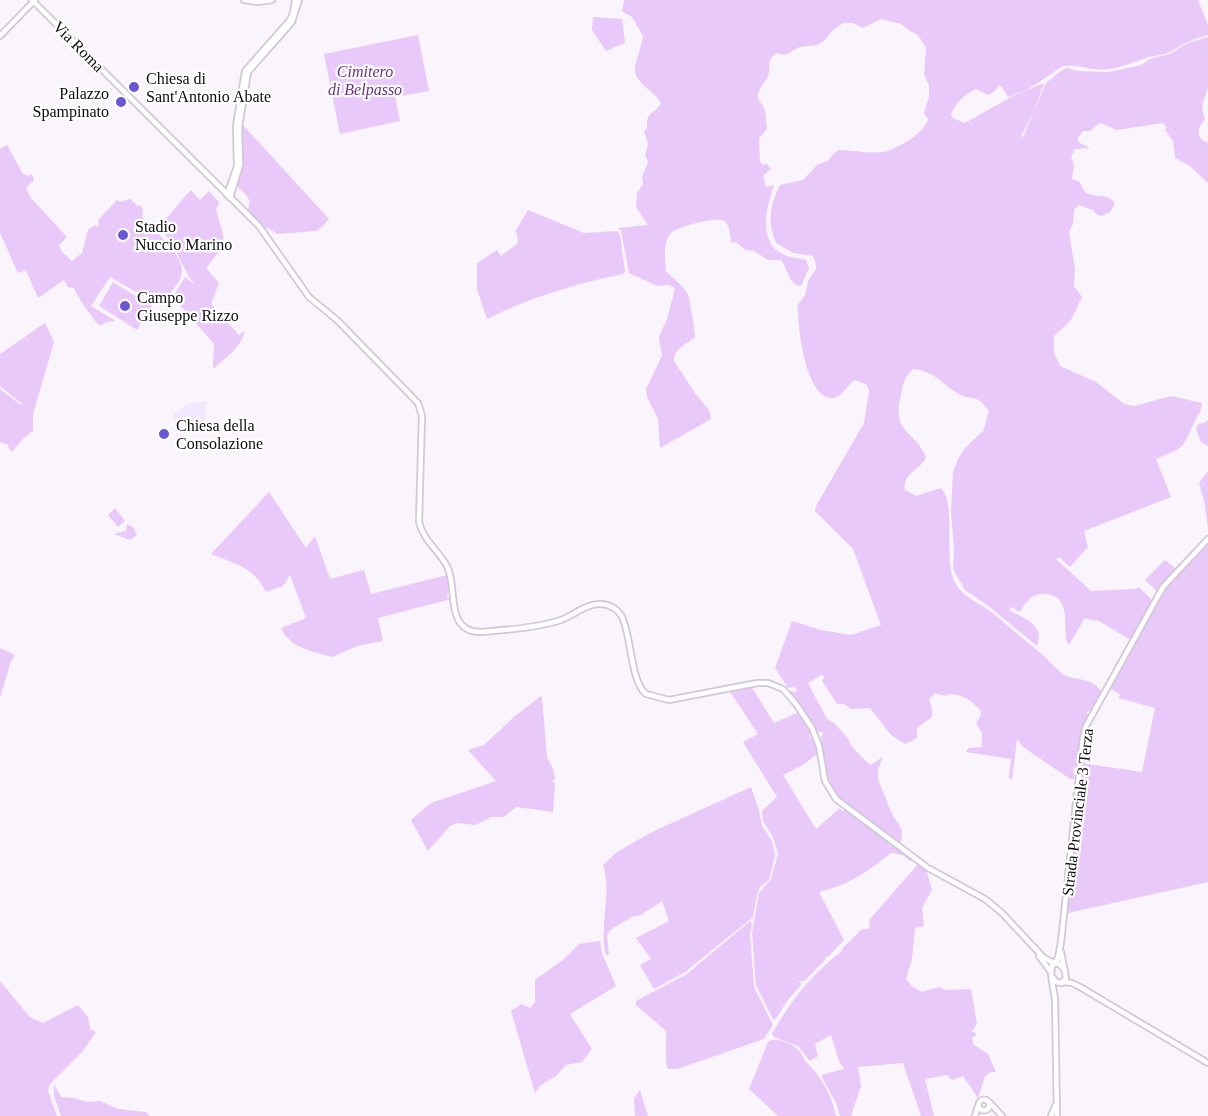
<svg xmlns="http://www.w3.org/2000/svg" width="1208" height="1116" font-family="Georgia,serif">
  <rect width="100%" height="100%" fill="#faf4fd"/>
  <!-- industrial -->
  <path fill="#f1e8fe" d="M206,401L204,428L174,429V414L187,404Z"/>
  <!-- green -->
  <path fill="#e9c8fa" d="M624,0H1198L1208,25V35C1193,38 1183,45 1169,52C1162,56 1153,55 1146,58C1134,62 1122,67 1110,69C1095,72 1074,63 1063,66L1027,90L1008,97L1001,86H998L995,91L988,95L976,89C966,93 954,104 951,115L953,118L965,123L1013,96L1044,83L1034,111L1021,136L1023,137L1046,83L1062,70L1067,68L1078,71L1109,72L1141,65L1150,59L1170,54L1188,43L1208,37C1208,53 1208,72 1208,87C1205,102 1199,101 1205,119C1197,128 1195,138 1208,143V183L1190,166L1175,158L1173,141L1165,130L1167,127L1163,123L1117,130L1100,123L1090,131H1083L1078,138V142L1090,148L1075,149L1071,157L1074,165L1072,179L1080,182C1086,205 1107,188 1115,204L1110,212L1101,216L1096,214L1093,210L1078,205L1074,210L1073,224L1069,232L1075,269L1074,286L1082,297L1071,320L1054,336V353L1060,366L1096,382L1124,404L1134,406L1171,396L1202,403C1202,411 1198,414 1195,421C1181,450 1187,446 1156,459L1171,497L1084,531L1088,547L1070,567L1059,557L1056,559L1091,591L1136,589L1139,587L1151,599V605L1131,640L1097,620L1094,621L1085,618L1069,645C1060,632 1075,597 1046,594C1032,592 1026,602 1020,612L1011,607L1009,610C1024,619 1045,624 1037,646L987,605L965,590L953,569L954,550L951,511L953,472L958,459L965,448L983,431L989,411C976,392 971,402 957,393C941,383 934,371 913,369C904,377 903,384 901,395C891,434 914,429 926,457C921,470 902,473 905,490L916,496L941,488C958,505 941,563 957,586C966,599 982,604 994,614C1010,628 1027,642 1044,656C1050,662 1057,670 1064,675C1079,682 1089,676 1101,691L1091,710L1087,712L1088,715L1081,730L1077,765L1073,769L1075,779H1070L1023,747L1017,739L1012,780L1009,778L1011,759L966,752L968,748L982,747V733L976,723L980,717L981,711C973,701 956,690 945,696L935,693L929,699L932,709V717L917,728V738L905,744L891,735L870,708L851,709L844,704H837L822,681L825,677L821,675L808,683L827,719L834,723L847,737L852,747L870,765L883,757L878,769V779L891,812L902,830L901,846L838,798L825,776L821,737L823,732H818L789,692L792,690L794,693L797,691L795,687L788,688L775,668L792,621L821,630L851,635L881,625L853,549L815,511L816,506L864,423L869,391L867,385L855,380C847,385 842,397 833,398C809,400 800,342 799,325C798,318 799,313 797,306L805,295L808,281L816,269V264L813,256L793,253L776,243C767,223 770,204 780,185L803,180L818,164L828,161L834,153L839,150C854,150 869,154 883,152C896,150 926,132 928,119L924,113L929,96V85L924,75L926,48L918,35L910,31L901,24L881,19L863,28L853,23H843L832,31L824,41L817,45L800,47L785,55L777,53C765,62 771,62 769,73C767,81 760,86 758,94C757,102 764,104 765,111C766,117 766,123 767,129L759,138L760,161L762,165L767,164L771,169L764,175L765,187L774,185C767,205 757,243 783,254C790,258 799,258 806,260L809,268L801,286C789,286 788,269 781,260H768L754,251L745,250L736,242L732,243C729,236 731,226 724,221C717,216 675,227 670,234C663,244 665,259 666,271C673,279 682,284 687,293C690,297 695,331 695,337C687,345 674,347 674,361L697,396L709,410L711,419L660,448L658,419L647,397L646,389L662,356L659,337L667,319L675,288L669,285L657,286L629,273L621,231L618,228L648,225L636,207L637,193L643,184L642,177L648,162L645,155L648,144L644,131L647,128C646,111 654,115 661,103C655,91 635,84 635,69C635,61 642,46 643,36L632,17L622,11Z
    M593,17L622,19L625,43L606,51L592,30Z
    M418,35L429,91L395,97L400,121L340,134L324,54Z
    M242,124L329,219L321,228L316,231L277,234L268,228L266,229L247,212L250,202L246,194L236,186L243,160Z
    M7,145L23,174L28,176L32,174L34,180L26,188L31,198L67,237L59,245L62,252L72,261L82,253L88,230L95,225L96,227L99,225L98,220L117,200L120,202L130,199L138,206L140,205L143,209L142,217C151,230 191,257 180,279C176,287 168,295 163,303L159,305L110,277L91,306L116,321L107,322L100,326C95,322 76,295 74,288L68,287L64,280L38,298L26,270L18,273L0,233V149Z
    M191,190L200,200L209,191L219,202L216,210C226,243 228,241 206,268L219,283L211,304L239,335L245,331C241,348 225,358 213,369L214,344L173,297L185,277L195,285C180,266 177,244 157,226C170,218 179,201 191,190Z
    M528,210L584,233L617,231L620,235L625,271L623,274C575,284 531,297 487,319L477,289V263L497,250L501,256L518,243L517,234L515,232Z
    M113,282L152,306L137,330L99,306Z
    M45,323L54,342L33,414V431C23,436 20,445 11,452L7,444L0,442V389L21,405L22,404L0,386V354Z
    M1208,420V446L1201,442L1196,429L1198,424L1204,423Z
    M1208,471V528L1205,505L1199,483Z
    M269,492L306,548L315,536L330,579L364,570L371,594L447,575L450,591L447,594V596L451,599L378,618L383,641L357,646L332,657C312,651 290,648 281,628L306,618L290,575L283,586L266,592C254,567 235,564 211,554Z
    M115,508L125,521L118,527L108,515Z
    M127,524L134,528L137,535L130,540L114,534L126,531Z
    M1208,542V882L1068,913L1066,912L1082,763L1142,772L1155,708L1119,698L1120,694L1109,688L1165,588Z
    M1165,560L1176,569L1158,592L1145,580Z
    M0,648L15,655L11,661L0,698Z
    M751,686L774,723L797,713L811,732L809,736L813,738L817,754L803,765L783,775L816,829L840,808L842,811L846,810L887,841L890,846L893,845L911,859V862L903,855L891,853C869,871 847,886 819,892L844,940L828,957H825V960L804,981H798L802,984L787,1001L776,1019H773L756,985L752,933L759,893L771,879L778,854L773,837L763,821L762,811L777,797L743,742L758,734L729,690Z
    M541,696L542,698L547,757L554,771L555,780H552L555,785L553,812L516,807L504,817H491L476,825L457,823L450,826L428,851L411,820L431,803L496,781L468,750L484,745L516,715Z
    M751,787L759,811L762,826L772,841L775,855L769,880L760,887L757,894L753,917L685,972L654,989L640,965L651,959L636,938L669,921L662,901L641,915L632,917L610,930L607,936L609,954L606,956C598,926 613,894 603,865L617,852L652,832Z
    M918,864L927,872L932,890L922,908L924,926L915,928L912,959L906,979L913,987L922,992L939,987L946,990L971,989L977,1024L972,1031L977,1034L972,1038L974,1045L988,1054L996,1072H991L985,1076L978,1098L963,1076L952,1080L947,1075L925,1079L934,1116H921L903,1063L858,1067L861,1086L851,1116H840L836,1103L821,1075L844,1069L839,1061L831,1035L815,1044L818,1056L810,1061L798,1046L774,1037L772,1034C790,1001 812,974 842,951V949L862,929H869L870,919Z
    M750,921L752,925L750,934L754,987L773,1025L764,1039L677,1069H668L666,1064V1031L636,1005V1001L687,974Z
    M600,941L602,953L616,986L570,1014L592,1049L582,1062L566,1065L556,1076L540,1086L535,1093L511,1011L521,1004L530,1008L535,1002V980L564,959L579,944Z
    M0,981L30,1017L43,1023L78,1005L88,1017L90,1029L96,1032L82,1052L50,1084L48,1091L57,1116H0Z
    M772,1040C780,1039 793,1044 798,1050C802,1053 803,1058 806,1062C821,1076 832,1096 836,1116H778L749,1089L768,1042Z
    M54,1084L61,1097L74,1098L87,1102L100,1101L118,1109L146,1112L149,1116H61L54,1096Z
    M640,1090L648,1116H635L634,1099Z"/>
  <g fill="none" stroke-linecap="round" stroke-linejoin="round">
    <!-- secondary casing -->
    <g stroke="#d2c8d7" stroke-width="8">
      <path id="secondary" d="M32,0L259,226L309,297L337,320L418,403L422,416L419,522C423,540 439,551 447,566C458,587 444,631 480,632C505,630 534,628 558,621C572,617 586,603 601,604C609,604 617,609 621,615C632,635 630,681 646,694L669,700L757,683H768L783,689L796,704L812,728L819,746L825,781L836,799L928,868L985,899L1002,913L1044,958L1054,963
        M244,0L258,2L272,0
        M0,36L35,0
        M227,195L237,166L236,126L245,71L290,20L293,13L295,0
        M230,198L240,165L239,127L248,72L292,22L299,0
        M1061,952L1066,978L1062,983L1056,982L1051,975L1052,965L1058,963L1065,970
        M1039,956L1050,971
        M1055,963L1058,958L1061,942L1083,738L1086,726L1163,587L1208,539
        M1051,975L1055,999L1057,1116
        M1064,982L1072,983L1080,987L1208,1063
        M978.5 1105a5.5 5.5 0 1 1 11 0a5.5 5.5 0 1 1-11 0Z
        M990,1103L1002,1116
        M975,1116L978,1106
        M1051,1116L1055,1106"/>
    </g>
    <!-- secondary -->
    <use href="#secondary" stroke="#fff" stroke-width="4.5"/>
  </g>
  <!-- markers -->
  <g fill="#6857d0" stroke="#fff" stroke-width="2">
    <circle cx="134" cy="87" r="6"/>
    <circle cx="121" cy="102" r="6"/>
    <circle cx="123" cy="235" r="6"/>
    <circle cx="125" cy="306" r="6"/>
    <circle cx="164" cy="434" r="6"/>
  </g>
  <g text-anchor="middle" stroke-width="4.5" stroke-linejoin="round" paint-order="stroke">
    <!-- street labels -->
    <g font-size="16" fill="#0d0a0f" stroke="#fff">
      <text transform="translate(79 46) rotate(45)" y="6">Via Roma</text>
      <text transform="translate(1077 812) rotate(-83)" y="6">Strada Provinciale 3 Terza</text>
    </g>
    <!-- park labels -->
    <g font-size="16" font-style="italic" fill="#6d2f86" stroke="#fff">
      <text x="365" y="77">Cimitero<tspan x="365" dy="18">di Belpasso</tspan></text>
    </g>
    <!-- poi labels -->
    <g font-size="16" fill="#0d0a0f" stroke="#fff" text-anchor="start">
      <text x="146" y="84">Chiesa di<tspan x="146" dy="18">Sant'Antonio Abate</tspan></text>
      <text x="109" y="99" text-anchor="end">Palazzo<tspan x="109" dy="18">Spampinato</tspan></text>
      <text x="135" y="232">Stadio<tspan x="135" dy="18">Nuccio Marino</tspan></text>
      <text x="137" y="303">Campo<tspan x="137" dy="18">Giuseppe Rizzo</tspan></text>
      <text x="176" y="431">Chiesa della<tspan x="176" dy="18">Consolazione</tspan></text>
    </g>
  </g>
</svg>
